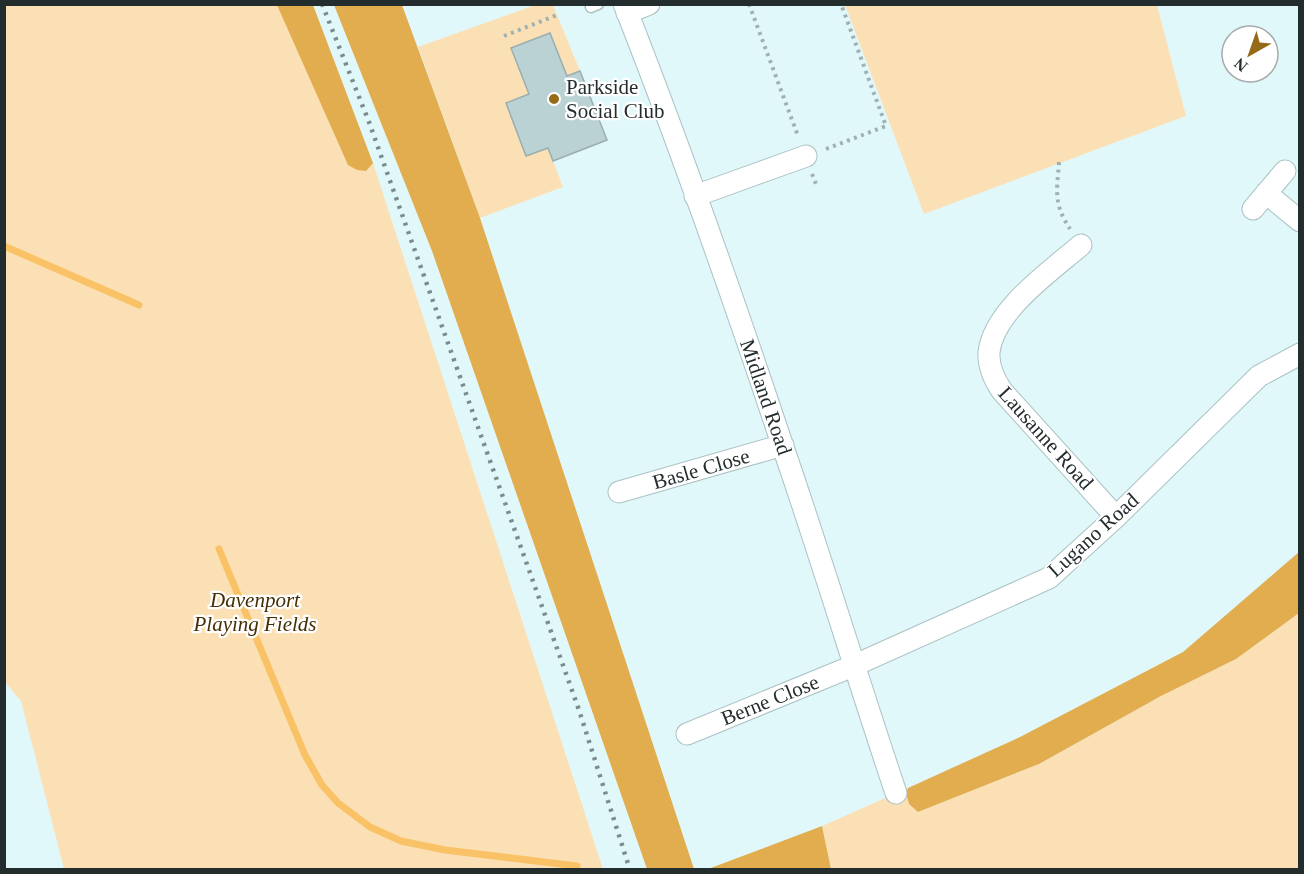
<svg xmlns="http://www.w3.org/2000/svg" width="1304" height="874" font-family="'Times New Roman',serif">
  <rect width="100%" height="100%" fill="#e1f8fb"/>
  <!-- green -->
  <path fill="#fce0b5" d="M5,5H301L373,163L603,869H64L21,701L5,682Z
    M535,5H553L580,71L567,76L550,33L511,48L529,94L506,103L526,156L548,148L563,187L480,218L418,47Z
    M845,5H1157L1186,116L924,214Z
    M1299,613V869H831L822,826L908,788L906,793L909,804L918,812L1039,764L1161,696L1236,659Z"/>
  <!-- forest -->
  <path fill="#e2ad4f" d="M277,5H313L373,163L366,171L357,170L348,165Z
    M334,5H402L480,218L694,869H647L432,251Z
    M1299,552V613L1236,659L1161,696L1039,764L918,812L909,804L906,793L908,788L1020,737L1183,652Z
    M822,826L831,869H708Z"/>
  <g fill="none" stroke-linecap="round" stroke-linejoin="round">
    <!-- stream -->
    <path stroke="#f9c266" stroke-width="7" d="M4,246L139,305
      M219,549L305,755L322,785L338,803L370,827L401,841L445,850L577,866"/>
  </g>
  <!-- building -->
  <path fill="#bbd2d4" stroke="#98aeb0" stroke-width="1.5" d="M550,33L567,76L580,71L607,140L553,161L548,148L526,156L506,103L529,94L511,48Z"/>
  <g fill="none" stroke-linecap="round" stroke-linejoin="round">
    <!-- service casing -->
    <g stroke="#abc2c4" stroke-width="13">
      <path id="service" d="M591,7L598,4"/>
    </g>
    <!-- minor casing -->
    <g stroke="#abc2c4" stroke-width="23">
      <path id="minor" d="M624,4C681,149 733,297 782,444C822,560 857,677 896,793
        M627,13L649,4
        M1266,193L1300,221
        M695,196L806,156
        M1253,209L1285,171
        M1081,245C1051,271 994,310 989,352C988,366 994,379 1002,391L1116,517
        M619,492L783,445
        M687,734L853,666L1049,578L1116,517L1259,376L1300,354"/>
    </g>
    <!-- path -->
    <path stroke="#9fb1b3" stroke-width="4" stroke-dasharray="3 4.5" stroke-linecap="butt" d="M749,4L798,136
      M504,36L557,15
      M826,149L886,126L841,4
      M1059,162C1057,191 1053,203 1070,229
      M812,174L816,184"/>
    <!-- service -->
    <use href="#service" stroke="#fff" stroke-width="10"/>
    <!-- minor -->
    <use href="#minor" stroke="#fff" stroke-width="21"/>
    <!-- rail -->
    <path stroke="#7c8c8e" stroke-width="4.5" stroke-dasharray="3 6" stroke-linecap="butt" d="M322,4L369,122L579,710L630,870"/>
  </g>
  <!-- markers -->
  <circle fill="#966b17" stroke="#fff" stroke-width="2" cx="554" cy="99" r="6"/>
  <g text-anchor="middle" stroke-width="4.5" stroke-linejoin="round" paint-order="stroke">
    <!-- poi labels -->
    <g font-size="21" fill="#242d2e" stroke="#fff" text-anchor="start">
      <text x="566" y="94">Parkside<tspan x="566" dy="24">Social Club</tspan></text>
    </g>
    <!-- street labels -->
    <g font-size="21" fill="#242d2e" stroke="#fff">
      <text transform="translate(766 397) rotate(71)" y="7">Midland Road</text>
      <text transform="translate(1046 438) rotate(48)" y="7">Lausanne Road</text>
      <text transform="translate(701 469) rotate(-16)" y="7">Basle Close</text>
      <text transform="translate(1093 535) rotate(-42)" y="7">Lugano Road</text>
      <text transform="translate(770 700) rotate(-22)" y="7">Berne Close</text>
    </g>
    <!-- park labels -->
    <g font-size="21" font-style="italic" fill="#442f05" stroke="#fff">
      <text x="255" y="607">Davenport<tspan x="255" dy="24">Playing Fields</tspan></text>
    </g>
  </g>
  <!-- border -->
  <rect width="1304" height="874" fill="none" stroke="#242d2e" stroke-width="12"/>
  <!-- north arrow -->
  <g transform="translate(1250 54) rotate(220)"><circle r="28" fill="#ffffff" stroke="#a7abab" stroke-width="1.5"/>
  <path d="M0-4.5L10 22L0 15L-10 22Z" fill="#966b17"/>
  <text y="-9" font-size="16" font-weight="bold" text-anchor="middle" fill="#242d2e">N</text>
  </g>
</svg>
